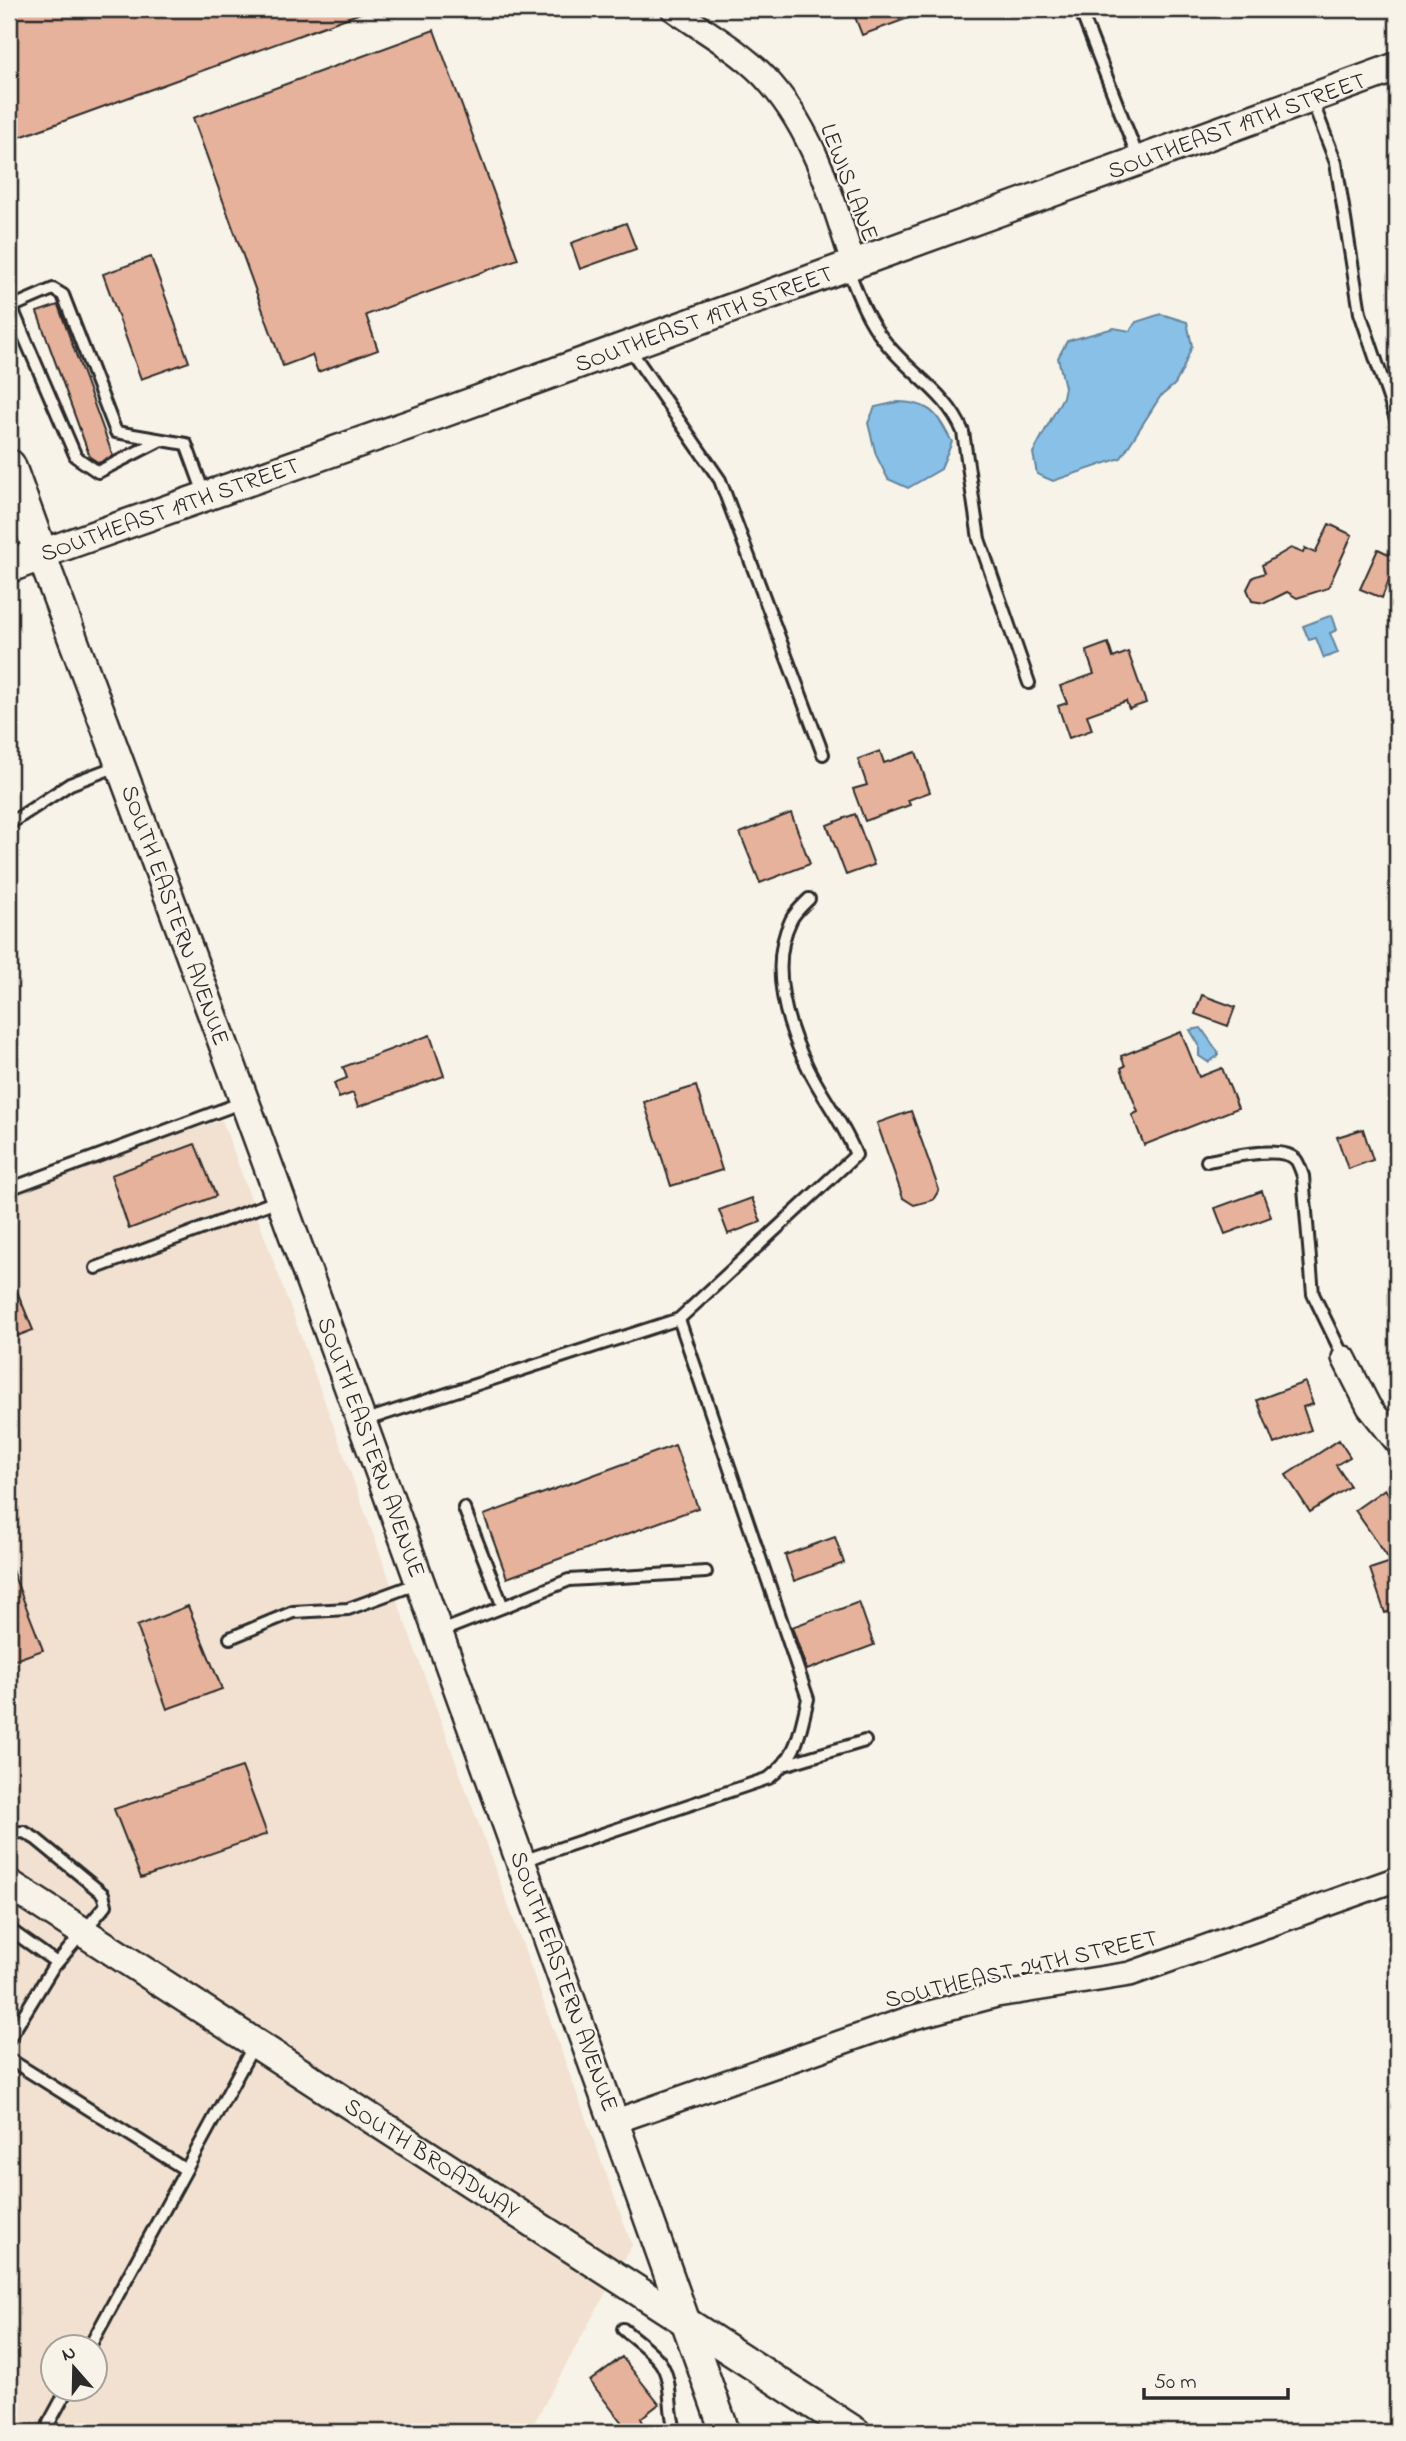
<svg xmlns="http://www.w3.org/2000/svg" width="1406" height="2441" font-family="'Indie Flower',sans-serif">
  <rect width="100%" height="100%" fill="#f7f3e8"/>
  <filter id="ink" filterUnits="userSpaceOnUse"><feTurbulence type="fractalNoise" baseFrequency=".0143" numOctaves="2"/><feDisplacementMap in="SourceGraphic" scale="14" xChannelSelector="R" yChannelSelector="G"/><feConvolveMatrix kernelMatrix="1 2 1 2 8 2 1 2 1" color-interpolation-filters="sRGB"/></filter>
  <g filter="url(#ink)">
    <!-- built -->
    <path fill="#f2e0d1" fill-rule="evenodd" d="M222,1120L632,2245L529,2432H9V1191ZM52,2346H94V2388H52Z"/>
    <!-- water -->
    <path fill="#89c0e7" stroke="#63849c" stroke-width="2" d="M1161,314L1187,322L1192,346L1182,371L1175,384L1160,397L1121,458L1053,481L1037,474L1033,453L1063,397L1065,387L1058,358L1067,341L1114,328L1130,331L1136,322Z
      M898,402C932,403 937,414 952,442L941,469L908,488L888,479L876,455L868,423L875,407Z
      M1332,615L1337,630L1330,633L1338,653L1324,658L1316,638L1309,640L1303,626Z
      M1201,1028L1218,1052V1056L1208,1062L1199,1056V1045L1190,1030Z"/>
    <!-- building -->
    <path fill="#e7b29b" stroke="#2b2b2b" stroke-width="2" d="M9,9H366V11L9,141Z
      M852,9H927L928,11L862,35Z
      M434,30L518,259L366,315L378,350L318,372L312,355L283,366L193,118Z
      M626,223L636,249L580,269L571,243Z
      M151,257L189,362L141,379L103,274Z
      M58,305L113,456L99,463L90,457L37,312Z
      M1329,524L1352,535L1328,588L1297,598L1287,592L1265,603L1252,601L1247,589L1253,577L1265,573L1262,565L1291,548L1303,553L1305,548L1315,553Z
      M1378,549L1397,558L1382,598L1360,589Z
      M1108,643L1113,658L1128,652L1146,703L1129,709L1126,701L1087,715L1092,730L1069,738L1058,706L1067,703L1060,686L1094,674L1086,651Z
      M880,751L884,763L916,752L930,792L908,800L910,805L865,821L853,789L867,785L858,759Z
      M791,813L810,864L760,883L740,833Z
      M855,814L874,865L846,875L827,825Z
      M1202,995L1235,1007L1228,1026L1195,1014Z
      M1181,1032L1199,1077L1222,1068L1238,1108L1144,1145L1132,1115L1138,1112L1121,1068L1125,1066L1121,1056Z
      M430,1035L444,1076L358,1107L353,1093L339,1098L334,1083L347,1078L343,1067Z
      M696,1086L722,1170L671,1186L644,1102Z
      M911,1111L939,1190L933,1200L914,1205L903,1198L877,1123Z
      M1363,1129L1373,1160L1348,1169L1337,1137Z
      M195,1144L216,1196L129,1229L111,1175Z
      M1262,1191L1271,1217L1225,1234L1215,1208Z
      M752,1198L761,1222L728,1234L719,1210Z
      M9,1272L33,1330L9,1339Z
      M1305,1382L1313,1404L1303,1407L1311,1430L1274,1444L1257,1400Z
      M1339,1440L1350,1457L1336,1465L1350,1486L1310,1512L1286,1475Z
      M675,1445L698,1508L507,1578L484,1515Z
      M1385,1489L1397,1507V1609L1385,1613L1370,1569L1391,1562L1355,1510Z
      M835,1537L844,1563L794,1581L785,1555Z
      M9,1563L43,1650L9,1662Z
      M859,1602L874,1645L807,1670L792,1627Z
      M188,1606L222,1689L167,1709L137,1626Z
      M242,1767L267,1834L141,1878L114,1809Z
      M622,2357L659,2404L641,2418L647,2432H629L590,2381Z"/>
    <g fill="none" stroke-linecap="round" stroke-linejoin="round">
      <!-- service casing -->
      <g stroke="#2b2b2b" stroke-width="16">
        <path id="service" d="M1080,9L1139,160
          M1311,98L1336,163L1360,313L1397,422
          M847,267C857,292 866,318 883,339C908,373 947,392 963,432L979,539L1029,683
          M11,306L76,457L98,472L159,441
          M9,308L53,289L63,295L116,432L186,444L205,496
          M629,348L720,480L823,754
          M9,824L70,784L120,765
          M1207,1161C1226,1158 1283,1144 1296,1160C1299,1164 1301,1171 1303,1176L1313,1294L1344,1358
          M9,1189L243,1102
          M96,1268L279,1200
          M363,1421L679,1319L856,1155C844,1124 824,1100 809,1070C787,1027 768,966 791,920C795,912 803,905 809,899
          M503,1607L569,1580L706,1572
          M439,1632L503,1607L464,1508
          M230,1638L293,1612L348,1609L419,1583
          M787,1764L865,1741
          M9,1833L24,1832L36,1839L103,1894L106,1905L57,1963L9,1929
          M522,1861L769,1778C799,1755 799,1733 808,1699L679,1319
          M9,2039L56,1962
          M9,2059L186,2170
          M623,2329C635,2339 651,2350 660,2362C674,2382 667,2410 676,2432
          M90,2346L254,2045
          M49,2423L68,2388"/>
      </g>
      <!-- minor casing -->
      <g stroke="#2b2b2b" stroke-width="28">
        <path id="minor" d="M673,9C705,32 745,53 771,84C815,135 833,200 853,263
          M1344,1358L1369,1407L1397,1442
          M616,2121L911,2018L997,1995L1130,1974L1397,1879"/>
      </g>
      <!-- tertiary casing -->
      <g stroke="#2b2b2b" stroke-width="33">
        <g id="tertiary">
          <path id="s1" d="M9,1884L856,2432"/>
          <path id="s2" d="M725,2432C501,1805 276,1178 41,554L437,415L1397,67"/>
        </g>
      </g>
      <!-- secondary casing -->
      <g stroke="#2b2b2b" stroke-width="37">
        <path id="secondary" d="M9,466L41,554L9,566"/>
      </g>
      <!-- service -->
      <use href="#service" stroke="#f7f3e8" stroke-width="10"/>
      <!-- minor -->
      <use href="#minor" stroke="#f7f3e8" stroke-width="23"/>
      <!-- tertiary -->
      <use href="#tertiary" stroke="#f7f3e8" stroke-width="28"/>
      <!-- secondary -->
      <use href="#secondary" stroke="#f7f3e8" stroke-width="32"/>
    </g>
  </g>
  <g text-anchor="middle" stroke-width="5" stroke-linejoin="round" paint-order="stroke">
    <!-- street labels -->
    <g font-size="24" fill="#2b2b2b" stroke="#f7f3e8">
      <text dy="8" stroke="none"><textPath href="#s2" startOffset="3269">SOUTHEAST 19TH STREET</textPath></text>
      <text transform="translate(850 182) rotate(69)" y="8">LEWIS LANE</text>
      <text dy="8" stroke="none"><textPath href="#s2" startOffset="2702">SOUTHEAST 19TH STREET</textPath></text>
      <text dy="8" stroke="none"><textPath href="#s2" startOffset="2135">SOUTHEAST 19TH STREET</textPath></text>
      <text transform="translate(176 915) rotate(70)" y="8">SOUTH EASTERN AVENUE</text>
      <text transform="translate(372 1447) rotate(70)" y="8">SOUTH EASTERN AVENUE</text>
      <text transform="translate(1021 1968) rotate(-13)" y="8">SOUTHEAST 24TH STREET</text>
      <text transform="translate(565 1981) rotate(70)" y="8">SOUTH EASTERN AVENUE</text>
      <text dy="8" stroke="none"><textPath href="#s1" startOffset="504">SOUTH BROADWAY</textPath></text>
    </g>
  </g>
  <!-- margin -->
  <rect width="1406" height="2441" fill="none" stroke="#f7f3e8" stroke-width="35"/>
  <rect x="18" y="18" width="1371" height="2406" fill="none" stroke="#2b2b2b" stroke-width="2.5" filter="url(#ink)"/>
  <!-- north arrow -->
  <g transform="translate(74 2368) rotate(340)"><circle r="33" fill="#f7f3e8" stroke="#a5a39c" stroke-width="2"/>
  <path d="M0-5L12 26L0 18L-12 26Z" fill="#2b2b2b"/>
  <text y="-10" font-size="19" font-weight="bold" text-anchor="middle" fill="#2b2b2b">N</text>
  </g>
  <!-- scale -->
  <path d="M1144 2388v10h144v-10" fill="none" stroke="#2b2b2b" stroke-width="3.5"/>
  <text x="1154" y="2388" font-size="21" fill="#2b2b2b" stroke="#f7f3e8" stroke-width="5" paint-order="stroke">50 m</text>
</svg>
